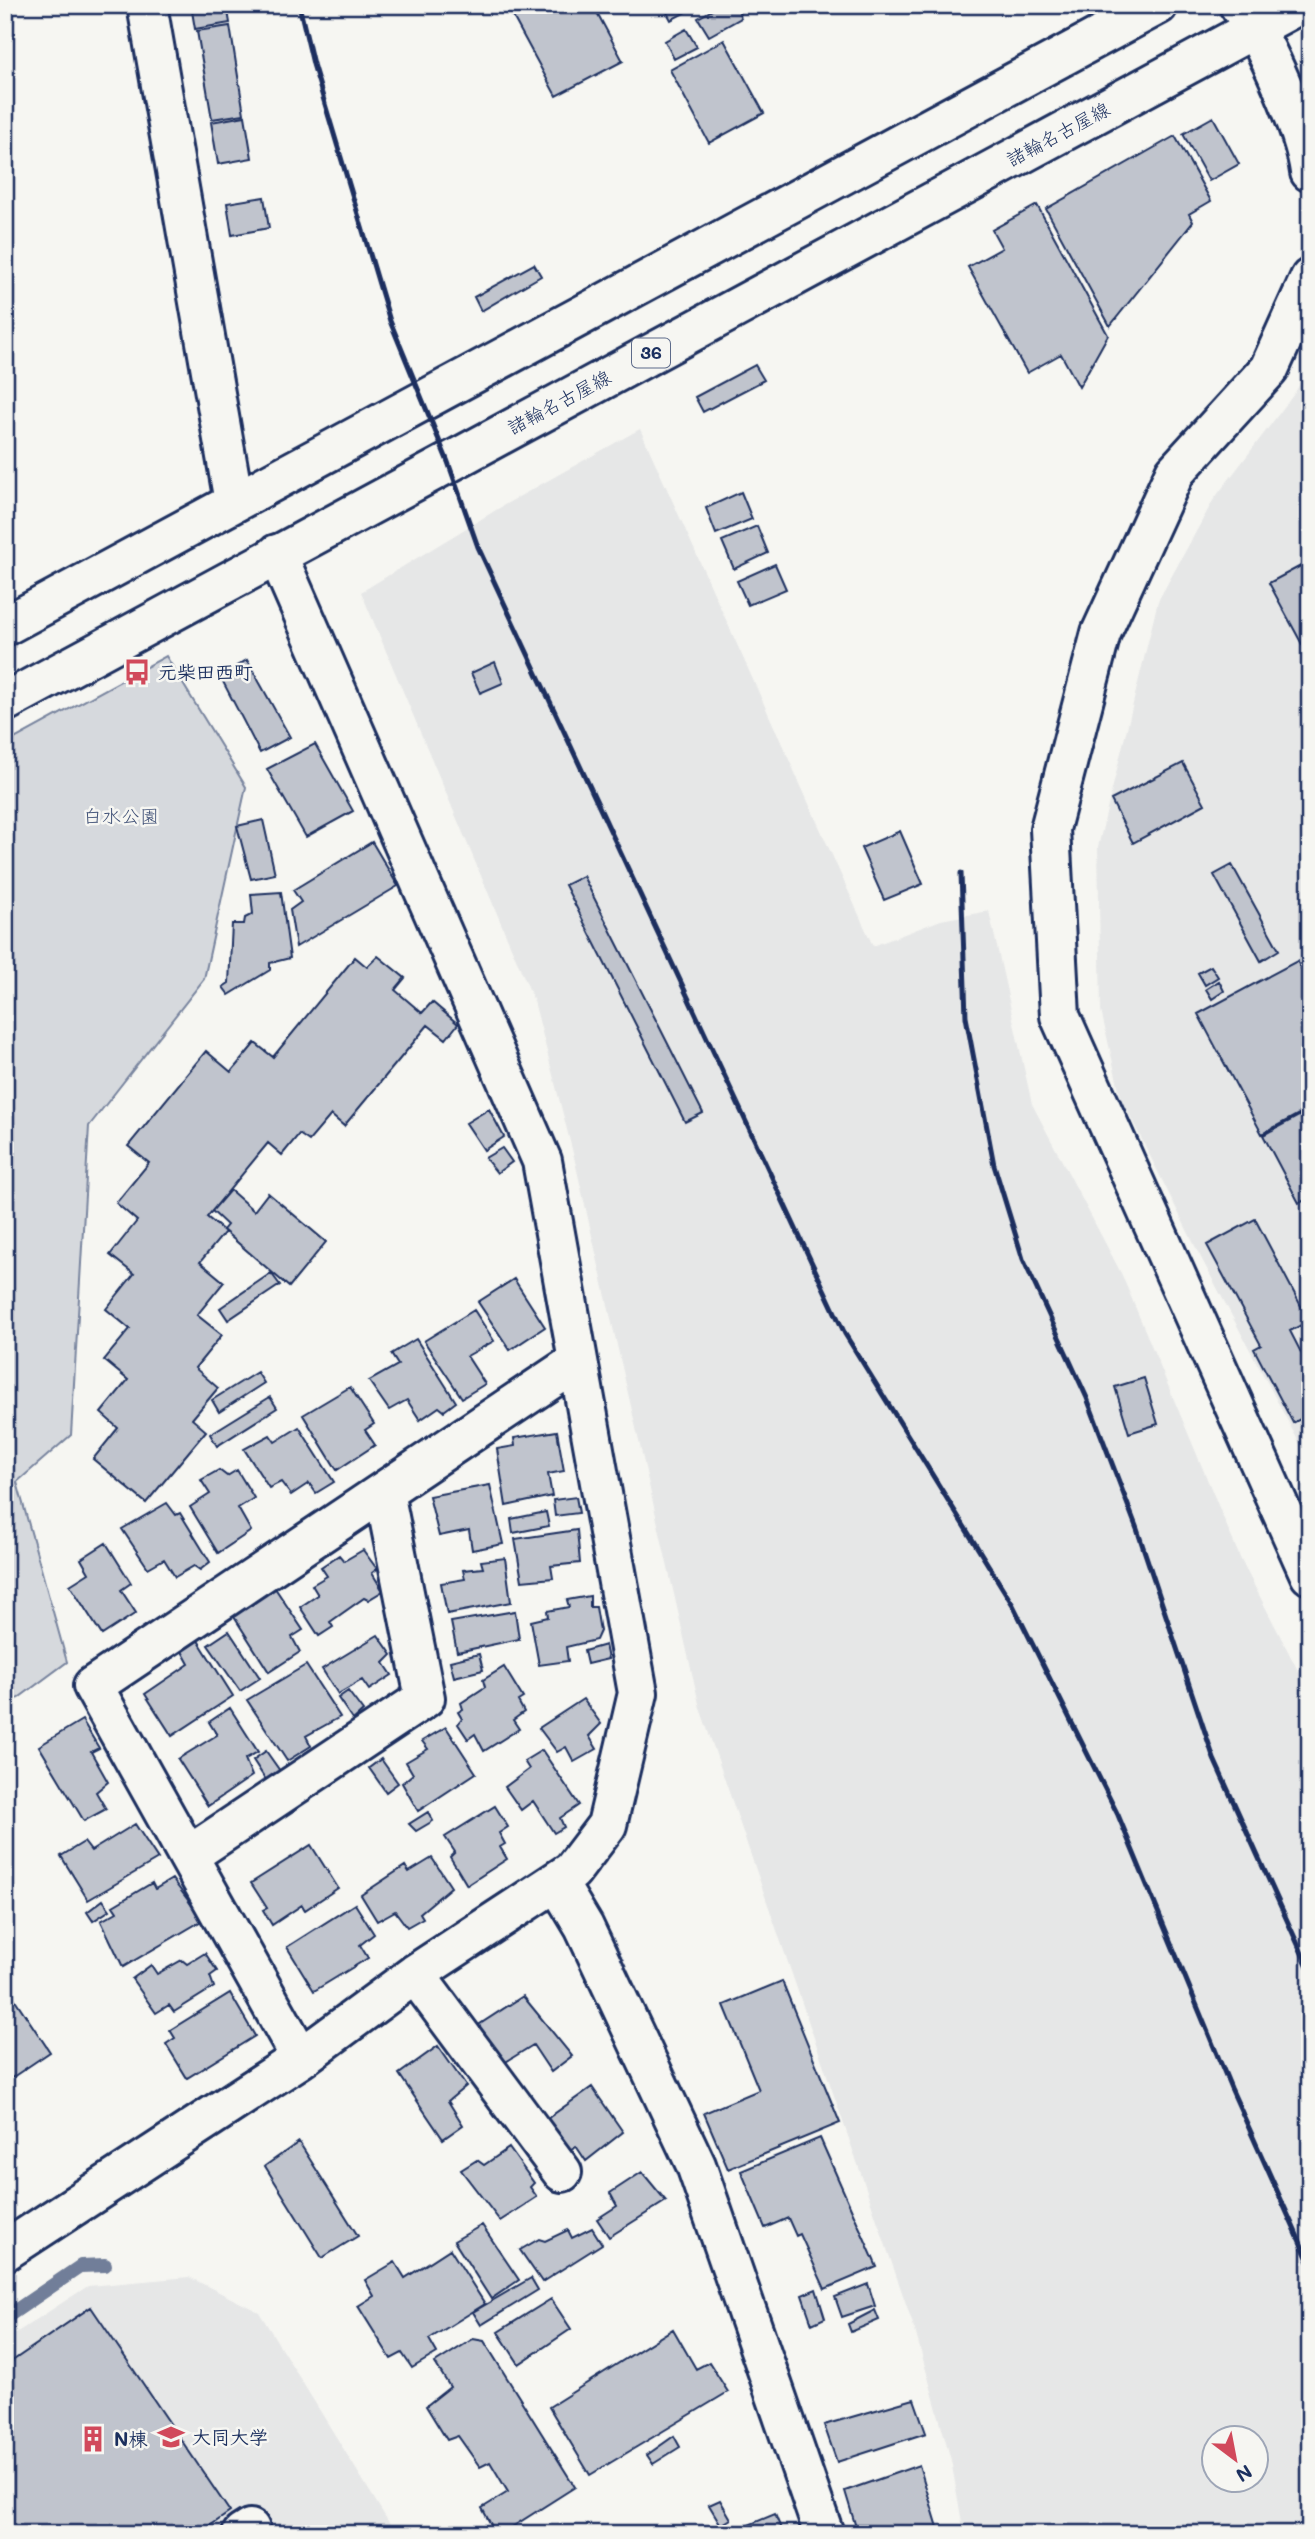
<svg xmlns="http://www.w3.org/2000/svg" width="1315" height="2539" font-family="Mali,'Klee One',sans-serif">
  <rect width="100%" height="100%" fill="#f6f6f2"/>
  <filter id="ink" filterUnits="userSpaceOnUse"><feTurbulence type="fractalNoise" baseFrequency=".0143" numOctaves="2"/><feDisplacementMap in="SourceGraphic" scale="14" xChannelSelector="R" yChannelSelector="G"/><feConvolveMatrix kernelMatrix="1 2 1 2 8 2 1 2 1" color-interpolation-filters="sRGB"/></filter>
  <g filter="url(#ink)">
    <!-- built -->
    <path fill="#e6e7e7" fill-rule="evenodd" d="M1310,367V1463L1198,1252L1121,1098L1101,1011L1098,847L1158,601L1214,499L1294,394Z
      M640,429L873,946L941,920L989,911L1032,1104L1121,1273L1241,1560L1310,1694V2534H964L951,2460L914,2327L700,1708L574,1157L534,1001L361,592L506,504ZM1214,2438H1256V2480H1214Z
      M189,2277L259,2312L396,2534H5V2340L88,2286Z"/>
    <!-- green -->
    <path fill="#d6d9dd" stroke="#78849e" stroke-width="2" d="M166,656L246,787L204,979L89,1126L71,1435L17,1482L67,1662L5,1708V744Z"/>
    <g fill="none" stroke-linecap="round" stroke-linejoin="round">
      <!-- stream -->
      <path stroke="#717e99" stroke-width="14" d="M5,2318L81,2266L105,2265"/>
    </g>
    <!-- building -->
    <path fill="#c0c4cd" stroke="#1b2f5e" stroke-width="2" d="M191,5H227L230,23L195,29Z
      M524,5H593L623,61L556,96L511,13Z
      M663,5H699L671,20Z
      M721,5L751,6L739,13L741,18L709,36L698,18Z
      M230,26L244,114L212,119L197,31Z
      M686,29L697,47L674,59L665,41Z
      M724,40L764,113L709,143L670,70Z
      M245,116L252,158L218,164L211,122Z
      M1213,117L1239,164L1209,181L1183,134Z
      M1175,136L1211,201L1189,214L1193,222L1110,326L1046,209Z
      M264,197L269,228L232,235L227,203Z
      M1037,205L1108,335L1079,387L1061,354L1027,373L968,267L1002,248L992,230Z
      M534,264L541,276L481,311L474,297Z
      M755,365L764,380L703,412L695,397Z
      M741,492L752,519L716,534L706,508Z
      M757,526L768,553L734,569L722,541Z
      M1310,561V659L1269,583Z
      M775,564L786,589L748,605L737,581Z
      M247,660L290,737L260,753L220,676Z
      M495,662L503,683L480,693L471,673Z
      M315,744L353,811L306,837L267,769Z
      M1183,763L1205,804L1133,843L1111,800Z
      M263,820L275,874L251,879L237,826Z
      M900,831L923,884L884,900L861,848Z
      M372,842L398,886L296,947L290,910L301,902L293,890Z
      M1232,865L1279,950L1261,961L1214,875Z
      M583,876L703,1113L685,1122L565,885Z
      M281,892L290,958L270,963V970L229,995L223,987L229,983L232,924H244L245,918L253,914L251,894Z
      M378,956L405,978L395,990L422,1013L432,1002L458,1024L446,1039L428,1025L344,1126L331,1115L309,1141L299,1134L282,1155L268,1143L207,1217L225,1232L200,1262L224,1282L197,1315L222,1335L195,1368L218,1388L192,1419L206,1431L146,1503L93,1459L118,1428L101,1413L128,1380L104,1360L130,1329L106,1309L134,1274L110,1255L137,1221L116,1203L149,1163L128,1146L206,1051L231,1072L255,1043L273,1057L355,957L367,967Z
      M1297,961L1310,985V1108L1262,1134L1198,1014Z
      M1211,966L1218,977L1205,985L1198,973Z
      M1219,981L1224,991L1212,999L1206,989Z
      M489,1109L504,1137L484,1150L466,1123Z
      M1310,1110V1198L1299,1203L1263,1135Z
      M502,1148L512,1162L497,1173L485,1158Z
      M230,1190L254,1211L268,1193L326,1242L289,1287L223,1230L227,1225L212,1211Z
      M1255,1219L1309,1321L1290,1331L1310,1370V1414L1293,1423L1254,1349L1261,1345L1207,1245Z
      M271,1273L280,1285L228,1320L220,1308Z
      M514,1279L545,1327L510,1350L478,1302Z
      M474,1310L494,1341L467,1356L485,1384L462,1398L424,1341Z
      M416,1339L456,1402L444,1411L439,1407L420,1420L407,1400L389,1410L369,1381L398,1365L391,1354Z
      M257,1372L264,1383L219,1412L212,1400Z
      M1144,1378L1158,1424L1129,1433L1115,1387Z
      M350,1387L374,1424L365,1430L375,1445L337,1470L303,1415Z
      M270,1397L277,1408L217,1446L210,1434Z
      M299,1427L334,1482L316,1493L309,1483L291,1495L281,1482L269,1488L244,1449L270,1435L275,1442Z
      M557,1431L564,1471L548,1474L552,1496L506,1506L497,1449L515,1446L514,1438Z
      M219,1470L227,1476L237,1470L254,1498L238,1508L251,1531L218,1553L190,1507L210,1494L201,1480Z
      M490,1485L503,1544L472,1550L469,1530L439,1536L429,1496Z
      M576,1497L579,1513L555,1516L553,1500Z
      M167,1503L176,1515L180,1513L210,1562L200,1570L194,1566L175,1577L164,1559L148,1568L122,1529Z
      M546,1512L549,1526L513,1533L511,1519Z
      M577,1530L580,1563L551,1566L553,1578L522,1581L515,1539Z
      M106,1543L131,1583L121,1590L136,1613L102,1635L70,1585L89,1573L81,1559Z
      M363,1550L377,1569L372,1573L383,1591L368,1600L364,1598L330,1622L333,1627L319,1636L300,1607L318,1595L312,1585L327,1576L321,1567L339,1555L344,1561Z
      M505,1558L511,1602L447,1614L441,1583L465,1579L463,1570L483,1568L481,1561Z
      M273,1585L303,1630L292,1637L300,1652L269,1672L231,1612Z
      M590,1596V1607H596L600,1631L596,1640L566,1647L568,1661L539,1665L531,1621L548,1617L547,1611L569,1607L567,1600Z
      M515,1611L519,1639L457,1652L451,1622Z
      M229,1631L260,1678L240,1691L208,1645Z
      M194,1634L233,1696L172,1736L145,1694L189,1664L178,1644Z
      M378,1635L392,1655L384,1663L392,1675L369,1690L362,1680L338,1694L322,1669Z
      M605,1645L608,1659L587,1664L584,1651Z
      M479,1654L483,1670L454,1677L450,1661Z
      M306,1665L340,1717L306,1736L311,1746L287,1761L247,1700Z
      M504,1667L523,1698L518,1701L524,1712L513,1720L519,1729L484,1751L475,1734L468,1739L458,1724L462,1719L458,1712L463,1709L461,1703L485,1687L483,1680Z
      M348,1691L363,1711L353,1720L338,1698Z
      M583,1699L601,1724L589,1736L597,1749L574,1762L566,1747L557,1752L539,1728Z
      M230,1708L258,1752L245,1759L252,1776L208,1806L178,1759L217,1735L209,1722Z
      M82,1720L99,1748L91,1752L108,1782L96,1792L106,1809L84,1821L39,1746Z
      M446,1727L476,1773L418,1811L402,1783L413,1774L406,1762L428,1749L422,1741Z
      M542,1750L579,1805L560,1818L564,1827L554,1833L533,1801L521,1810L505,1787L529,1769L524,1761Z
      M266,1751L280,1771L266,1780L253,1760Z
      M381,1759L398,1783L386,1792L369,1768Z
      M495,1806L508,1827L499,1833L505,1844L500,1847L507,1859L467,1885L450,1857L455,1852L445,1837Z
      M428,1812L433,1821L416,1831L409,1824Z
      M135,1824L158,1859L88,1900L61,1856L84,1842L91,1851Z
      M311,1845L338,1888L305,1910L302,1905L272,1925L263,1910L267,1908L251,1883Z
      M432,1858L451,1887L420,1913L423,1918L407,1927L395,1911L377,1921L361,1895L405,1866L409,1872Z
      M172,1879L203,1920L123,1967L101,1921L117,1912L113,1906L152,1883L155,1889Z
      M103,1900L110,1910L93,1921L87,1912Z
      M355,1904L374,1934L360,1945L368,1958L314,1991L287,1947Z
      M205,1953L217,1971L210,1976L214,1987L174,2012L169,2005L156,2013L132,1979L151,1965L157,1974L182,1960L187,1964Z
      M782,1981L840,2123L728,2169L704,2113L759,2090L724,2005Z
      M230,1993L255,2036L187,2078L166,2044L175,2038L170,2030Z
      M12,1995L50,2052L7,2081L5,2000Z
      M523,1996L572,2056L551,2072L533,2045L504,2063L477,2026Z
      M438,2046L466,2086L448,2101L463,2125L443,2139L399,2074Z
      M592,2087L623,2132L586,2161L576,2146L568,2151L544,2121Z
      M820,2138L877,2267L825,2289L800,2234L796,2236L788,2218L765,2228L741,2171Z
      M299,2142L358,2236L322,2258L265,2166Z
      M509,2148L534,2183L530,2187L537,2197L500,2221L461,2170L477,2160L484,2165Z
      M642,2172L666,2201L609,2237L597,2219L617,2206L610,2193Z
      M482,2225L519,2280L491,2299L454,2241Z
      M592,2228L602,2244L542,2282L520,2250L539,2239L545,2241L568,2230L572,2238Z
      M450,2249L485,2304L429,2339L437,2353L412,2368L402,2353L391,2359L358,2306L374,2296L365,2280L395,2262L405,2278Z
      M531,2278L538,2290L481,2325L473,2312Z
      M868,2284L875,2306L842,2317L835,2297Z
      M816,2289L825,2318L812,2324L802,2295Z
      M551,2299L571,2329L519,2364L498,2332Z
      M91,2307L230,2512L198,2534H5V2366Z
      M875,2310L879,2320L851,2332L848,2324Z
      M673,2329L696,2369L709,2362L728,2392L590,2475L549,2407Z
      M473,2339L484,2341L575,2487L501,2534H496L482,2508L508,2492L490,2462L480,2467L458,2436L447,2440L426,2406L450,2387L435,2363Z
      M914,2399L926,2433L837,2462L824,2425Z
      M674,2436L680,2447L653,2464L647,2455Z
      M919,2465L940,2534H858L845,2491Z
      M720,2500L731,2519L721,2525L709,2505Z
      M775,2514L783,2534H727Z"/>
    <g fill="none" stroke-linecap="round" stroke-linejoin="round">
      <!-- minor casing -->
      <g stroke="#1b2f5e" stroke-width="44">
        <path id="minor" d="M147,5L234,502
          M1239,5C1264,38 1305,131 1310,172
          M1310,278L1269,369L1175,472L1101,633L1050,829L1060,1016L1310,1575
          M188,1856L425,1698L384,1492
          M557,1882L584,1927L696,2165L824,2534
          M415,1974L562,2172
          M301,2058L93,1686L578,1361
          M5,2251L301,2058L415,1974L572,1871L607,1825L638,1693L542,1161L277,554
          M242,2534L250,2529"/>
      </g>
      <!-- major casing -->
      <g stroke="#1b2f5e" stroke-width="44">
        <path id="major" d="M5,626L1158,5
          M5,702L1298,5"/>
      </g>
      <!-- minor -->
      <use href="#minor" stroke="#f6f6f2" stroke-width="38"/>
      <!-- major -->
      <use href="#major" stroke="#f6f6f2" stroke-width="38"/>
      <!-- rail -->
      <path stroke="#1b2f5e" stroke-width="5" d="M299,5L313,64L390,321L448,462L478,547L845,1334L1013,1605L1118,1815L1231,2088L1310,2264
        M961,873L966,1017L994,1165L1023,1259L1087,1398L1137,1529L1214,1759L1310,1971"/>
    </g>
  </g>
  <!-- icons -->
  <defs>
    <g id="bus-bare" transform="scale(2.1)"><path d="M-5-6H5V4H4V6H2V4H-2V6H-4V4H-5ZM-3.5-4V0h7V-4ZM-3.5 1.2v1.5H-2V1.2ZM2 1.2v1.5H3.5V1.2Z" fill="#d1495b" stroke="#f6f6f2" stroke-width="2.5" paint-order="stroke"/></g>
    <g id="university-bare" transform="scale(2.1)"><path d="M0-5L7-2L0 1L-7-2ZM-4 1L0 2.5L4 1V4Q0 6-4 4Z" fill="#d1495b" stroke="#f6f6f2" stroke-width="2.5" paint-order="stroke"/></g>
    <g id="building-bare" transform="scale(2.1)"><path d="M-4-6H4V6H1V3H-1V6H-4ZM-2.5-4.3h1.7v1.8h-1.7ZM.8-4.3h1.7v1.8H.8ZM-2.5-1h1.7V.8h-1.7ZM.8-1h1.7V.8H.8Z" fill="#d1495b" stroke="#f6f6f2" stroke-width="2.5" paint-order="stroke"/></g>
  </defs>
  <g fill-rule="evenodd">
    <use href="#bus-bare" x="137" y="672"/>
    <use href="#university-bare" x="171" y="2437"/>
    <use href="#building-bare" x="93" y="2439"/>
  </g>
  <g text-anchor="middle" stroke-width="5" stroke-linejoin="round" paint-order="stroke">
    <!-- shield labels -->
    <rect fill="#f6f6f2" stroke="#5d6b8a" stroke-width="2" x="632" y="338.5" width="38" height="29" rx="5"/>
    <g font-size="18" font-weight="bold" fill="#1b2f5e">
      <text x="651" y="359">36</text>
    </g>
    <!-- street labels -->
    <g font-size="19" fill="#1b2f5e" stroke="#f6f6f2">
      <text transform="translate(1058 134) rotate(-28)" y="7">諸輪名古屋線</text>
      <text transform="translate(559 402) rotate(-28)" y="7">諸輪名古屋線</text>
    </g>
    <!-- poi labels -->
    <g font-size="19" font-weight="bold" fill="#1b2f5e" stroke="#f6f6f2" text-anchor="start">
      <text x="158" y="679">元柴田西町</text>
      <text x="192" y="2444">大同大学</text>
      <text x="114" y="2446">N棟</text>
    </g>
    <!-- park labels -->
    <g font-size="19" fill="#405177" stroke="#f6f6f2">
      <text x="121" y="823">白水公園</text>
    </g>
  </g>
  <!-- margin -->
  <rect width="1315" height="2539" fill="none" stroke="#f6f6f2" stroke-width="28"/>
  <rect x="14" y="14" width="1287" height="2511" fill="none" stroke="#1b2f5e" stroke-width="2.5" filter="url(#ink)"/>
  <!-- north arrow -->
  <g transform="translate(1235 2459) rotate(148)"><circle r="33" fill="#f6f6f2" stroke="#9ea6b7" stroke-width="2"/>
  <path d="M0-5L12 26L0 18L-12 26Z" fill="#d1495b"/>
  <text y="-10" font-size="19" font-weight="bold" text-anchor="middle" fill="#1b2f5e">N</text>
  </g>
</svg>
